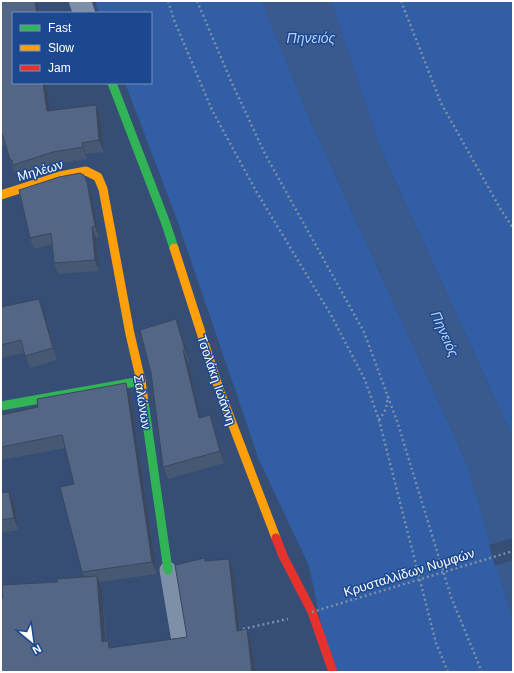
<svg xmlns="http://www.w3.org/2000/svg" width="514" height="673" font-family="Arial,sans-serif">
  <rect width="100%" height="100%" fill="#364e75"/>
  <!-- green -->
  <path fill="#315ea5" d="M95,1H262L309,117L468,466L513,621V672H335L322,628L309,566L259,460L176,217L125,83H151V13H99Z
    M331,1H513V438L380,148Z"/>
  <!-- water -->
  <path fill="#3a598c" d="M262,1H331L380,148L513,438V621L468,466L309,117Z"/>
  <!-- pier -->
  <path fill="#364e75" d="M513,538V560L495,566L489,545Z"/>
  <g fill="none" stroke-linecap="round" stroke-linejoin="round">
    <!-- path -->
    <path stroke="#7e8fa8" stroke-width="2.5" stroke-dasharray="2 3" stroke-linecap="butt" d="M168,1L174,20L212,110L256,191L331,315L365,380L379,420L436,643L448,672
      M197,1L231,81L265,154L364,332L398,424L451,597L482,672
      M401,1L441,103L501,210L513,228
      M379,420L386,409L388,396
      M238,630L288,619"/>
    <!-- lane -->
    <path stroke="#7e8fa8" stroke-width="17" d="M168,570L180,641"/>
    <!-- street -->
    <path stroke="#7e8fa8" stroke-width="22" d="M80,1L84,13"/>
    <!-- fast -->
    <path stroke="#30b455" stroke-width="9" d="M112,83L165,221L174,248
      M144,402L168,570
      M1,406L141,381"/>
    <!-- slow -->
    <path stroke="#ff9f0a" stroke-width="9" d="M1,195L60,176L86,171L98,177L103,189L130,334L141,381L144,402
      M174,248L219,389L276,538"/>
    <!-- jam -->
    <path stroke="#e5322d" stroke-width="9" d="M276,538L283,556L312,612L333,672"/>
    <!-- path-bridge -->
    <path stroke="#7e8fa8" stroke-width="2.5" stroke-dasharray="2 3" stroke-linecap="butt" d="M312,612L513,551"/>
  </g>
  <!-- wall -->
  <path fill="#475872" d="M1,1H37L39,13H13L49,110L100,117L104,152L86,154L87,159L58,164L17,177L16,172H14L10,160L6,145L1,147Z
    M91,193L99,237L96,238L99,271L58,274L54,263L52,244L34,249L30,238Z
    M39,299L44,311L57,360L30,368L24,353L1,358V307Z
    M181,331L190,362H188L200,418L210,415L214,427L224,463L168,479L163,467Z
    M130,396L157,574L100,582L102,589L106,641H108L110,648L187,637L206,561L229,559L233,571L240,630L247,629L251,642L255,672H1L3,598L57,582L84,577L82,572L74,484L65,448L1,460V415Z
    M1,489L2,493L9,492L14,504L18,530L1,533Z"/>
  <!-- shaded-wall -->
  <path fill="#3a475d" d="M35,1H37L39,13H37Z
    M43,83H46L51,122L47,111Z
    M96,105L100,117L104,152L99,140Z
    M82,143L86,154L87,159L83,147Z
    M87,182L91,193L99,237L95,226Z
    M92,227L96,238L99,271L95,260Z
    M39,299L44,311L57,360L53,348Z
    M176,319L181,331L190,362L185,350Z
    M183,350L188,362L203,430L199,418Z
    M126,383L130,396L157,574L152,562Z
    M210,415L214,427L224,463L220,451Z
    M9,492L14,504L18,530L14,518Z
    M229,559L233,571L241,643L237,631Z
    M97,576L102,589L106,654L102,642Z
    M247,629L251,642L255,672H252Z"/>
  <!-- building -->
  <path fill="#536685" stroke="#3a475d" d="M1,1H35L37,13H13V83H43L47,111L96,105L99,140L82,143L83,147L53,152L13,165L12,160H10L2,133L1,134Z
    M80,173L84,175L87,182L95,226L92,227L95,260L54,263L51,233L30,238L19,190L59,177Z
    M39,299L53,348L25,356L21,340L1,345V307Z
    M176,319L185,350H183L199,418L210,415L220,451L163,467L151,373L140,330Z
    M126,383L152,562L82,572L60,487L74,484L62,435L1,447V415L38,407L37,399Z
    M9,492L14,518L1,520V493Z
    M205,558V561L229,559L237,631L247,629L252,672H1V598H3L2,585L57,582V579L97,576L102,642L108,641L109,648L187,637L175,565Z"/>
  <g text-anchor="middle" stroke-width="3" stroke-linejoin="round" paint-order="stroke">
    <!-- street labels -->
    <g font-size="13" fill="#fff" stroke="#1c488f">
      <text transform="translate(40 170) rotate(-16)" y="5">Μηλέων</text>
      <text transform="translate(217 380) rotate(71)" y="5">Τσολάκη Ιωάννη</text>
      <text transform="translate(143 402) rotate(81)" y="5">Σαλώνων</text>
      <text transform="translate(409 572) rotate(-17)" y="5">Κρυσταλλίδων Νυμφών</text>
    </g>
    <!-- water labels -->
    <g font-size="14" font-style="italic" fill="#b7d0f5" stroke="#1c488f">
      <text x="311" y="43">Πηνειός</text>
      <text transform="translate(445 334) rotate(66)" y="5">Πηνειός</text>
    </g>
  </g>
  <!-- border -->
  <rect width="514" height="673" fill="none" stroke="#ffffff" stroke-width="4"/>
  <!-- legend -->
  <rect x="12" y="12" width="140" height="72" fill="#1c488f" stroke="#7791bc"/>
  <rect x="20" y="25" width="20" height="6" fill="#30b455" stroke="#7791bc"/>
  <text x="48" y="32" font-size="12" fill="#ffffff">Fast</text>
  <rect x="20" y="45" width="20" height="6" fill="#ff9f0a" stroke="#7791bc"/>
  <text x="48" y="52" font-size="12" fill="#ffffff">Slow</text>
  <rect x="20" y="65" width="20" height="6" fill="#e5322d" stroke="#7791bc"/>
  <text x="48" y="72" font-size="12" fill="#ffffff">Jam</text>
  <!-- north arrow -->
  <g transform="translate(32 641) rotate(151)" stroke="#1c488f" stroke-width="3" paint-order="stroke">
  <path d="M0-3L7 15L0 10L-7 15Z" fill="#ffffff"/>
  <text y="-6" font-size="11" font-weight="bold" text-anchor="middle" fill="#ffffff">N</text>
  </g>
</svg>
